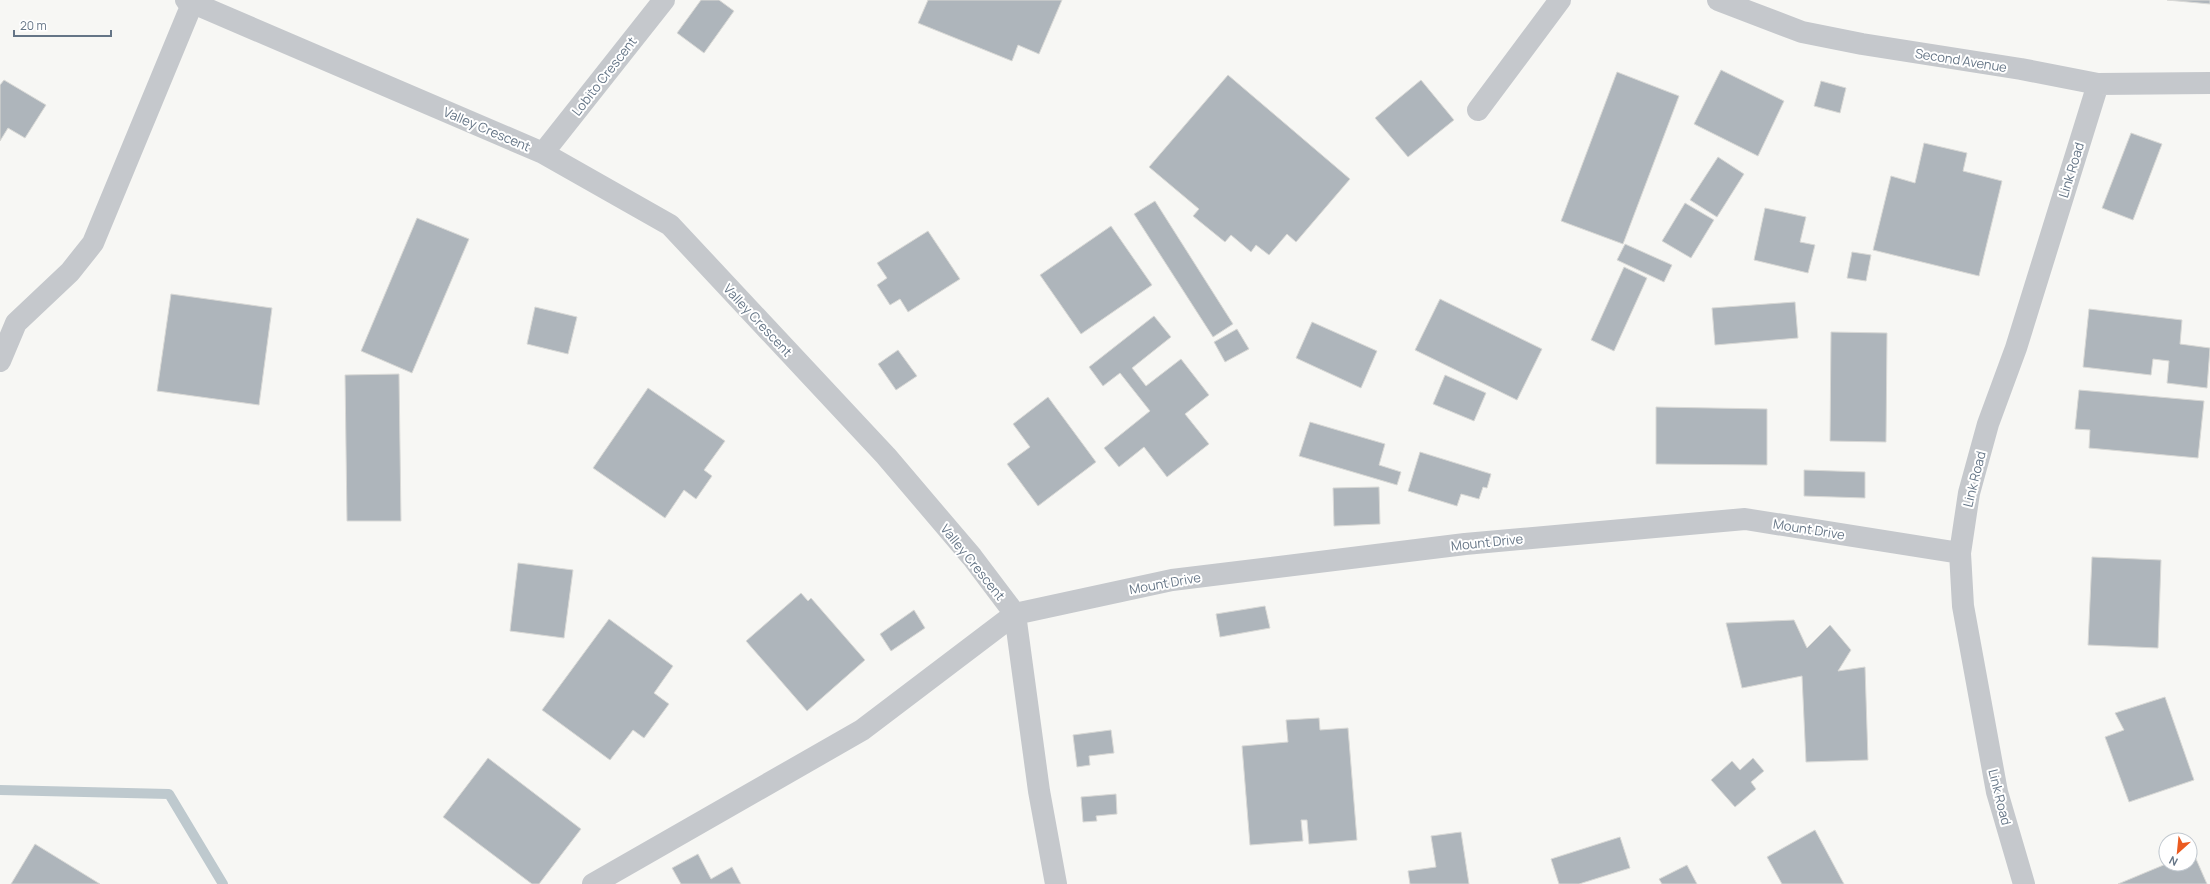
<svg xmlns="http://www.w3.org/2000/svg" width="2210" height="884" font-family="Manrope,sans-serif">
  <rect width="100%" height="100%" fill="#f7f7f4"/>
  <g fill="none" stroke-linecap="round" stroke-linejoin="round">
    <!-- stream -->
    <path stroke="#bec9ce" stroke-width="10" d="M0,790L169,794L223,884"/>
  </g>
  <!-- building -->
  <path fill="#aeb5bb" stroke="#d9d9d6" d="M701,0H719L734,11L704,53L677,33Z
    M928,0H1062L1039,54L1018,45L1012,61L918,23Z
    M2167,0H2210V4Z
    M1721,70L1784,101L1758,156L1694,124Z
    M1617,72L1679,96L1623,244L1561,221Z
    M1228,75L1350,179L1296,242L1287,234L1269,255L1256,245L1251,252L1231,235L1225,242L1193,216L1199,209L1149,167Z
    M4,80L46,105L25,138L8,128L0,141V85Z
    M1421,80L1454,120L1408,157L1375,118Z
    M1821,81L1846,88L1840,113L1814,106Z
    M2131,133L2162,144L2133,220L2102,208Z
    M1924,143L1967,153L1963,171L2002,181L1979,276L1873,250L1891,176L1915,183Z
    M1718,157L1744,174L1717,217L1690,200Z
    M1155,201L1233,324L1213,337L1134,214Z
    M1685,203L1714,220L1691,258L1662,241Z
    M1765,208L1806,217L1800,242L1815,245L1808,273L1754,260Z
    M417,218L469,239L412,373L361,351Z
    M1111,226L1152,285L1081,334L1040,275Z
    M928,231L960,279L908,312L900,299L890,305L877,285L887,278L877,263Z
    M1625,244L1672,265L1664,282L1617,260Z
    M1852,252L1871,255L1866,281L1847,278Z
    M1624,267L1647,278L1614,351L1591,340Z
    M171,294L272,308L259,405L157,391Z
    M1440,299L1542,349L1517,400L1415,350Z
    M1795,302L1798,338L1715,345L1712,308Z
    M535,307L577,317L568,354L527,344Z
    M2089,309L2182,320L2180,344L2210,348L2207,388L2167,383L2169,361L2153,359L2151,375L2083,367Z
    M1154,316L1171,337L1132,368L1146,386L1181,359L1209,395L1185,414L1209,444L1167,477L1144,447L1119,467L1104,448L1150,411L1120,373L1103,386L1089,367Z
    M1312,322L1377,351L1361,388L1296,358Z
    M1237,329L1249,349L1225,362L1214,342Z
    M1831,332L1887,333L1886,442L1830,441Z
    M898,350L917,376L896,390L878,364Z
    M399,374L401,521H347L345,375Z
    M1445,375L1486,393L1474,421L1433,404Z
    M648,388L725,441L704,470L712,476L696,499L684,490L665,518L593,468Z
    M2079,390L2204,401L2198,458L2089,448L2090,430L2075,429Z
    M1048,397L1096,462L1038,506L1007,464L1030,447L1013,424Z
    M1656,407L1767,409V465L1656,464Z
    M1310,422L1385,444L1379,465L1401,472L1397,485L1299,456Z
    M1420,452L1491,474L1487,488L1483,487L1479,499L1461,494L1457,506L1408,491Z
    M1804,470L1865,472V498L1804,496Z
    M1379,487L1380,524L1334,526L1333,488Z
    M2092,557L2161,560L2158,648L2088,645Z
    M518,563L573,570L564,638L510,631Z
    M801,593L808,601L811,598L865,660L807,711L746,641Z
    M1265,606L1270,628L1220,637L1216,614Z
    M914,610L925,628L891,651L880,634Z
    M609,619L673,666L654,693L669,704L644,738L633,730L610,760L542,710Z
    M1794,620L1807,648L1830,625L1851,650L1838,671L1865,667L1868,760L1806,762L1802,676L1742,688L1726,623Z
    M2165,697L2194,780L2129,802L2105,737L2124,730L2115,713Z
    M1319,718L1320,730L1348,728L1357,840L1309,844L1307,820H1301L1303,841L1250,845L1242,746L1288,742L1286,720Z
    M1111,730L1114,753L1089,756L1090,765L1077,767L1073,735Z
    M488,758L581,829L539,884H532L443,817Z
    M1753,758L1764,771L1751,782L1756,789L1735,807L1711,780L1732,761L1740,770Z
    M1116,794L1117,814L1096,816L1097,821L1083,822L1081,797Z
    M1815,830L1844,884H1782L1767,857Z
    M1461,832L1469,884H1410L1408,871L1436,867L1431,836Z
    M1620,837L1630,868L1579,884H1559L1551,859Z
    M35,844L100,884H11Z
    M2193,852L2207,884H2118L2166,864H2190V853Z
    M698,854L711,879L732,867L741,884H681L672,868Z
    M1687,865L1697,884H1662L1659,879Z"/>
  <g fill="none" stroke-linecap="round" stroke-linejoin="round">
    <!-- minor -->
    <path stroke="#c5c8cc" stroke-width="22" d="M186,0L543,153L670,225L886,456L972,557L1015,614L1039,791L1056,884
      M1718,0L1802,32L1862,44L2021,69L2098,84L2210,83
      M1478,110L1560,0
      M543,153L664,0
      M0,361L16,323L70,272L93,243L192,4
      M593,884L862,730L1015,614L1172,580L1465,544L1745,519L1960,553
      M2024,884L1997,792L1963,606L1960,553L1969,493L1988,424L2016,348L2098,84"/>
  </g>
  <g text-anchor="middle" stroke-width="4" stroke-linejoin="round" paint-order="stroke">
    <!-- street labels -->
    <g font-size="13" fill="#657586" stroke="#fff">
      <text transform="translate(1961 60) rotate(9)" y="5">Second Avenue</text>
      <text transform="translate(604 76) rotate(-52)" y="5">Lobito Crescent</text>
      <text transform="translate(487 129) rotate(23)" y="5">Valley Crescent</text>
      <text transform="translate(2071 170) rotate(-73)" y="5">Link Road</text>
      <text transform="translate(758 320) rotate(47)" y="5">Valley Crescent</text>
      <text transform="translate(1974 479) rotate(-76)" y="5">Link Road</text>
      <text transform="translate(1809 529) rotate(9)" y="5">Mount Drive</text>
      <text transform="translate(1487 542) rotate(-6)" y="5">Mount Drive</text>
      <text transform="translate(973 562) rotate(51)" y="5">Valley Crescent</text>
      <text transform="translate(1165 583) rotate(-10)" y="5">Mount Drive</text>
      <text transform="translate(2000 797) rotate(76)" y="5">Link Road</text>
    </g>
  </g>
  <!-- north arrow -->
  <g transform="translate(2178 852) rotate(207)"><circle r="19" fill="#ffffff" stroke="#c1c8cf"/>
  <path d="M0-3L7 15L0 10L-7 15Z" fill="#eb5b20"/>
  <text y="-6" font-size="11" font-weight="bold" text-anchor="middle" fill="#657586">N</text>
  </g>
  <!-- scale -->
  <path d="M14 30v6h97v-6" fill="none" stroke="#657586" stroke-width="2"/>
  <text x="20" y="30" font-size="12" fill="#657586" stroke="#ffffff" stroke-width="3" paint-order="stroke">20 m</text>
</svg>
